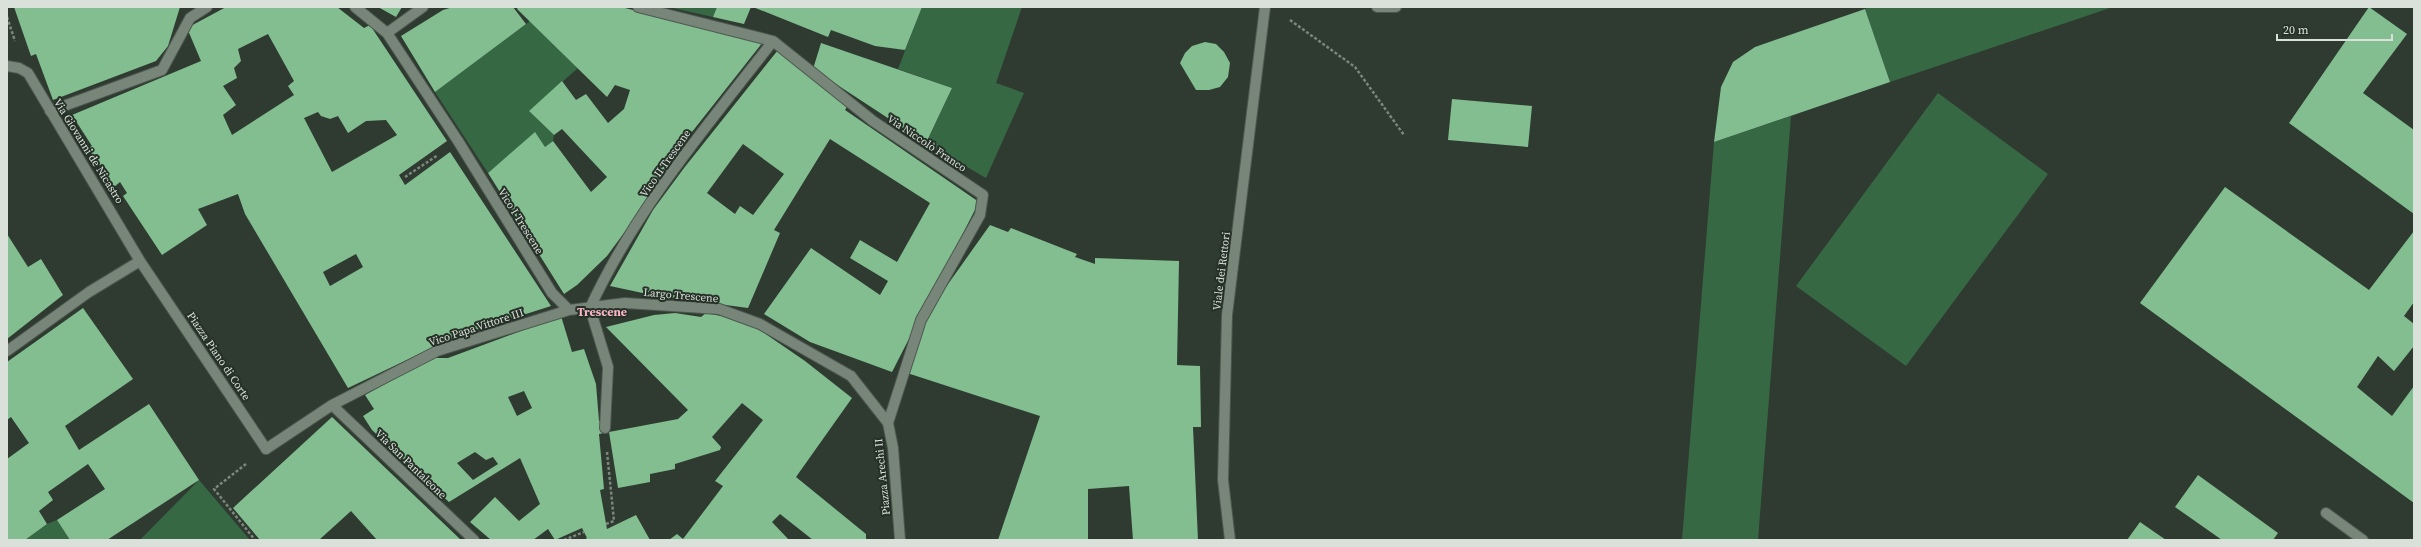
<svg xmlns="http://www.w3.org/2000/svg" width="2421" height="547" font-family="'Source Serif 4',serif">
  <rect width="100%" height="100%" fill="#2f3b31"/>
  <!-- green -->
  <path fill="#376844" d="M668,7H717L713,17Z
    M922,7H1022L996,83L1024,93L986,178L926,143L952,88L898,69Z
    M1870,7H2113L1890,82L1865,9Z
    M530,21L578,68L529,111L554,135L553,141L545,147L535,133L488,173L435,92Z
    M1938,93L2048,174L1906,366L1796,286Z
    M1791,116L1758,540H1682L1714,142Z
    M199,480L250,540H140Z
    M57,520L70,540H25L47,524Z"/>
  <!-- building -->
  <path fill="#82be90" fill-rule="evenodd" d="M14,7H180L168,46L156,61L53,100L36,54L31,56Z
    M226,7H337L364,28L370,25L447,141L399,175L405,185L450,152L551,306L457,336L348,388L245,214L238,194L198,209L207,225L162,255L123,196L127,193L120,182L114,187L88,148L92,146L72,115L201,61L187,28ZM268,34L294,81L288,86L294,95L232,135L223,115L236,105L223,86L237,78L234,68L241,61L238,49ZM318,112L321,116L330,119L338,116L348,133L366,121L386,120L397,135L332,172L304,118ZM356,254L363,267L330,286L323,272Z
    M378,7H402L396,17Z
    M453,7H513L526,24L435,92L401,36L443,10Z
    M518,7H621L763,42L673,156L632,222L607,256L577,285L564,294L488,173L535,132L545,147L553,141L591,192L607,177L562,129L554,135L529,111L562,81L576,100L586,94L608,123L624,109L630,90L615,85L607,97L517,9Z
    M717,7H751L744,24L713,17Z
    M753,7H922L905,50L875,46L831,30L828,37Z
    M2369,7L2407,34L2363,93L2414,130V214L2289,123Z
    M1865,9L1890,82L1714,142L1721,87L1733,62L1755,47Z
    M1205,42L1216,44L1224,52L1230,63L1228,77L1220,87L1209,90H1196L1180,63L1185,53L1192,46Z
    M821,43L952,88L926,143L813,69Z
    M778,50L827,87L825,90L848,105L845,110L979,202L892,372L810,342L764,314L811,248L880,295L888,281L850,258L860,240L897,262L930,203L830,139L774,230L780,233L748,308L652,295L610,286L653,210L684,168ZM743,144L784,174L753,215L740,206L735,214L707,193Z
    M1452,99L1532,106L1528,147L1448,140Z
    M2225,187L2369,290L2414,231V302L2404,316L2414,324V346L2394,371L2378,356L2357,387L2392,416L2414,386V503L2140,303Z
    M990,225L1008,232L1011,228L1077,254L1075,257L1095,264V258L1179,261L1177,365L1200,366L1201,427H1193L1198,540H1133L1129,486L1088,489V540H998L1040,416L904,372L931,308Z
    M7,234L28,267L41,259L63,295L7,339Z
    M83,308L133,379L65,426L79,450L149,404L199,480L107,540H70L57,520L105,489L88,464L48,492L53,500L39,511L47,524L25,540H7V459L29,443L11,417L7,420V362Z
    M675,313L701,317L706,313L736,319L757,328L805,361L852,398L796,477L866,534V540H813L780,514L772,522L789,540H669L677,534L683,539L723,486L715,481L763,420L742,403L712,437L721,447L720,450L675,464V469L650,474V482L618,488L609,432L678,419L688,410L606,327L654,315Z
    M561,316L572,352L584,349L596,384L599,421H602L604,433L599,434L604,489L600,490L607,529L636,515L650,540H584L587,538L582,528L555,540L548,529L533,540H491L470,522L495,497L519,521L540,504L520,458L449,502L372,430L363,416L374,409L365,395L432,358H448ZM524,391L532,408L517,416L508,397ZM475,452L486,460L493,457L498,464L473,480L457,463Z
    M332,417L461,540H377L351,511L319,540H260L233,508Z
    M2198,475L2278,533L2273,540H2222L2175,507Z
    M2140,522L2166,540H2127Z"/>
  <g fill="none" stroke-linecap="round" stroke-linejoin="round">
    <!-- lane casing -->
    <g stroke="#4d574f" stroke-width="12">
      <path id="lane" d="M355,7L387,33L423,7
        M638,7L773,41L873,121L983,195L980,215L921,320L888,423
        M387,33L458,141L552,293L569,310
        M50,111L162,70L190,18L207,7
        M590,308C635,210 707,126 773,41
        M590,308L608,367L605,428
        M332,405L474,540
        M266,449L332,405L437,351L569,310L625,303L719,309L760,324L851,376
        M2326,513L2363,540"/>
    </g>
    <!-- street casing -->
    <g stroke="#4d574f" stroke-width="12">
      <path id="street" d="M1377,7H1396
        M7,66L19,68L28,73L140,261
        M7,351L89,292L140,261L266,449
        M851,376L888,423L893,448L900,540
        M1230,540L1223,480L1227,315L1265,7"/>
    </g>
    <!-- path -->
    <path stroke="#7c867d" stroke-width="2.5" stroke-dasharray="3 2" stroke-linecap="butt" d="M7,17L15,41
      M1290,20L1355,67L1404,135
      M405,177L438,155
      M246,464L214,489L255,540
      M606,524L614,521L607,452
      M564,540L584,532"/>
    <!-- lane -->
    <use href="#lane" stroke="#78867a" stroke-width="10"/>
    <!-- street -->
    <use href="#street" stroke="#78867a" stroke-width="10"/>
  </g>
  <g text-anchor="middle" stroke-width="4" stroke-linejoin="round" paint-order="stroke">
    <!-- street labels -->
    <g font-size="11" fill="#dae1db" stroke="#253027">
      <text transform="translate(927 143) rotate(34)" y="4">Via Niccolò Franco</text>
      <text transform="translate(89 151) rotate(58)" y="4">Via Giovanni de Nicastro</text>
      <text transform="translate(665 163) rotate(-55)" y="4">Vico II Trescene</text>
      <text transform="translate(521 221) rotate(58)" y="4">Vico I Trescene</text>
      <text transform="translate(1221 271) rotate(-83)" y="4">Viale dei Rettori</text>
      <text transform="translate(681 295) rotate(5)" y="4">Largo Trescene</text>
      <text transform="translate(476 327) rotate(-18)" y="4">Vico Papa Vittore III</text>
      <text transform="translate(219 356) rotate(56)" y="4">Piazza Piano di Corte</text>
      <text transform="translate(411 464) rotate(44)" y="4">Via San Pantaleone</text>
      <text transform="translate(882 477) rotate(-96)" y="4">Piazza Arechi II</text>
    </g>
    <!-- neighbourhood labels -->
    <g font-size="12" font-weight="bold" fill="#f8b6c8" stroke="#253027">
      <text x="602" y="316">Trescene</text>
    </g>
  </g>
  <!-- border -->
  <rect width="2421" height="547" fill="none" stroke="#dae1db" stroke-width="16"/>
  <!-- scale -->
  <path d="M2277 34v6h115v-6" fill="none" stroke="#dae1db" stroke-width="2"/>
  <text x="2283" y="34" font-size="12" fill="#dae1db" stroke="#253027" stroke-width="3" paint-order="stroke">20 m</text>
</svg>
